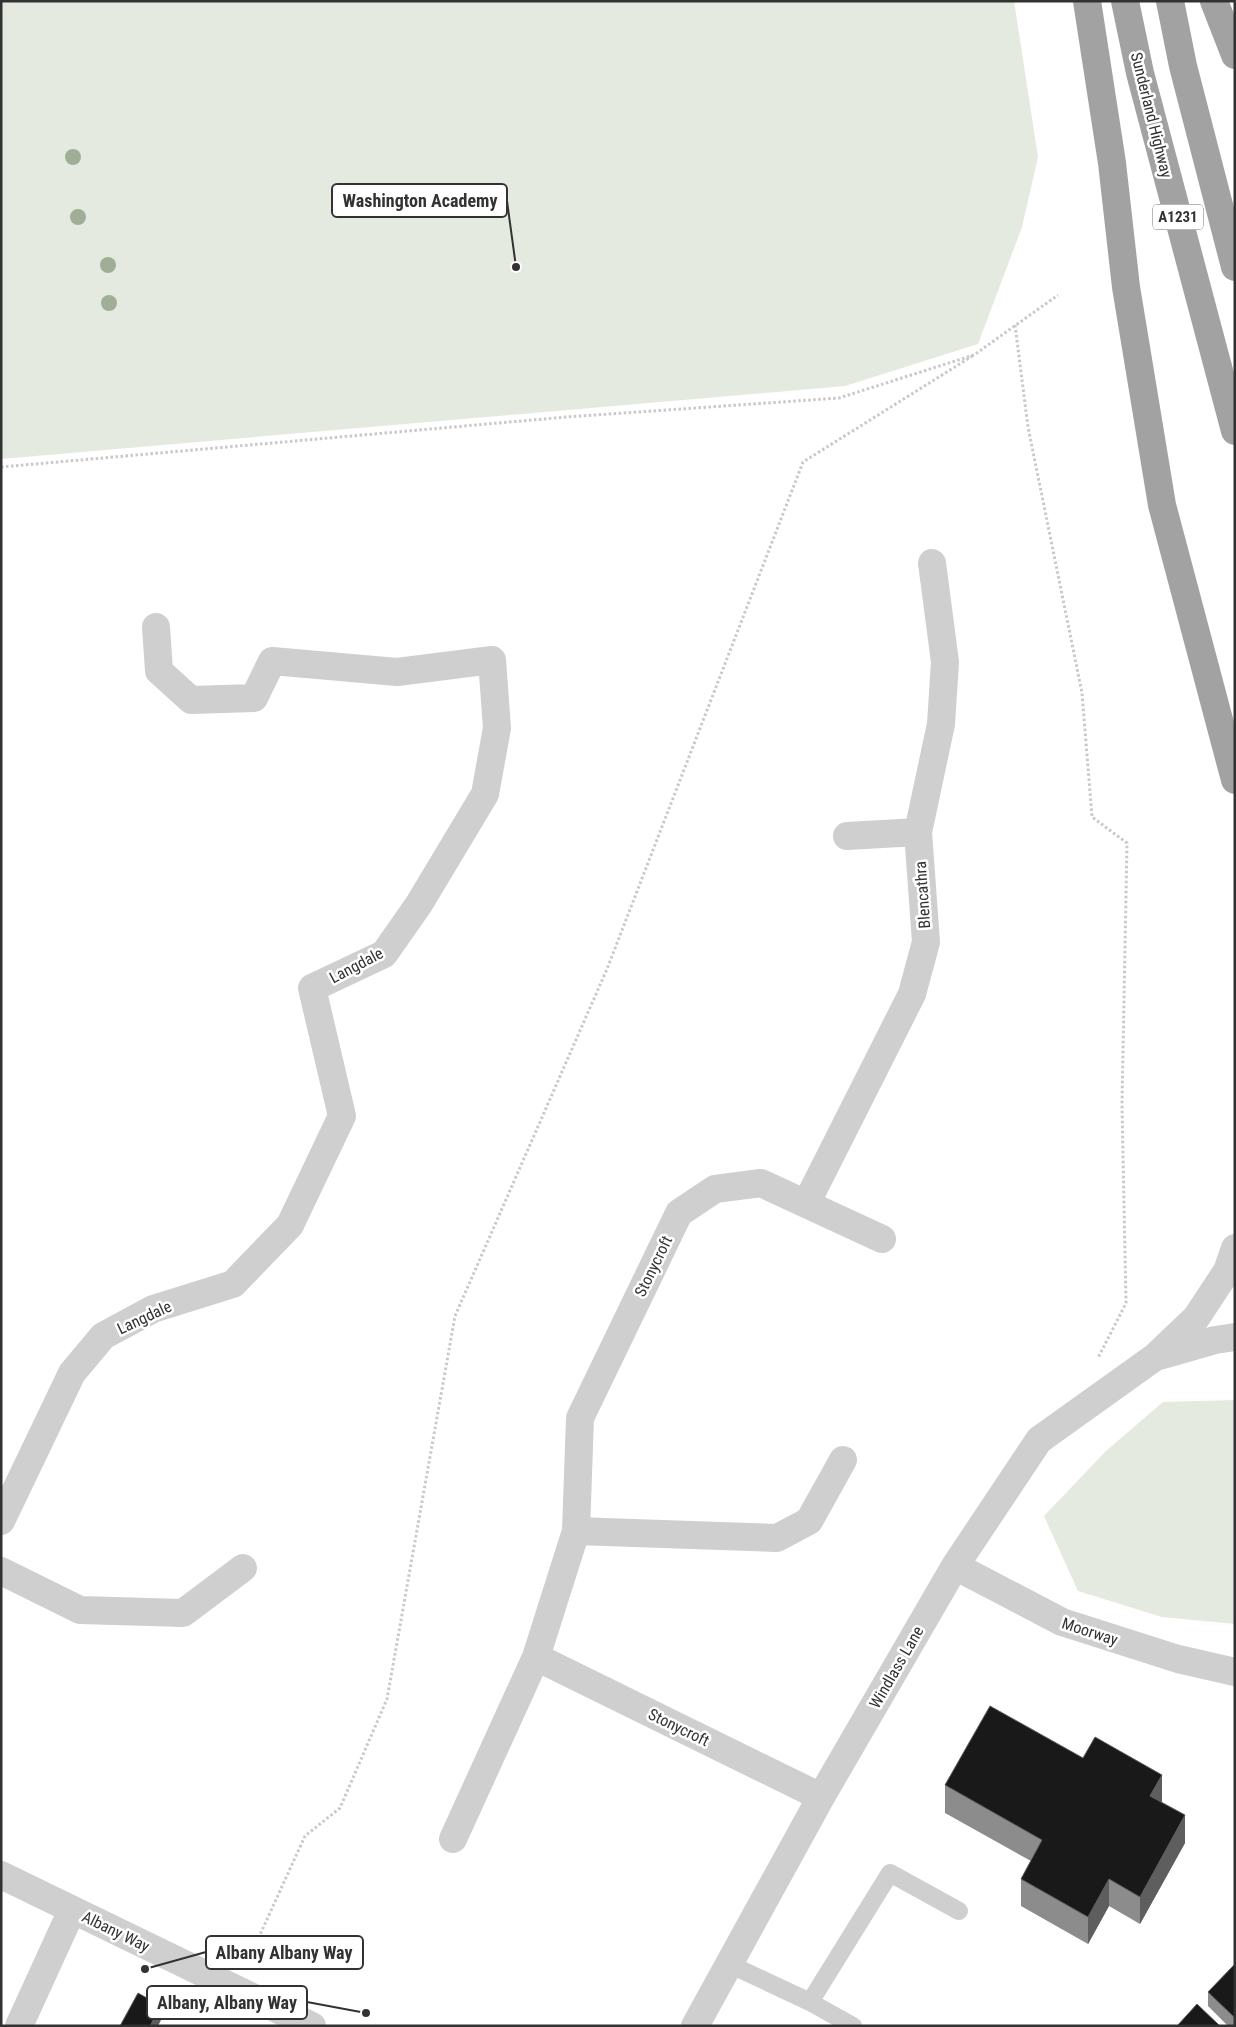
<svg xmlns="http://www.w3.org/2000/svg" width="1236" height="2027" font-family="'Roboto Condensed',sans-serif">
  <rect width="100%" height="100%" fill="#fff"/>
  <!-- green -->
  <path fill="#e4eadf" d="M1,1H1014L1038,157L1022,227L978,344L845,386L1,459Z
    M1235,1400V1624L1162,1617L1078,1591L1044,1516L1106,1451L1163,1402Z"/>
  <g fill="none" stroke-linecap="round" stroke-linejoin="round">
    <!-- path -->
    <path stroke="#c9c9c9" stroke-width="3" stroke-dasharray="2.5 2.5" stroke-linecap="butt" d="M1015,325L1028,427L1082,693L1092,817L1127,843L1122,1104L1126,1303L1098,1358
      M1,467L566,417L839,398L974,355L1058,295
      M248,1961L305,1836L340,1808L387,1699L455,1316L607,969L803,462L974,355"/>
    <!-- service -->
    <path stroke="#cfcfcf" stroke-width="18" d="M729,1964L810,2002L853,2026
      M810,2002L890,1873L959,1911"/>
    <!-- minor -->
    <path stroke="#cfcfcf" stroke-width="28" d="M847,836L918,832
      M806,1204L912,994L926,942L918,832L941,724L945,662L932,563
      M1159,1356L1215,1340L1235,1337
      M1,1521L72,1373L103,1336L153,1309L233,1284L290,1225L342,1116L312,988L384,954L419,904L485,794L497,728L492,660L397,672L272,661L254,698L191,700L159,671L156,627
      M576,1531L777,1538L809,1521L843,1460
      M955,1566L1062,1622L1178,1659L1235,1672
      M1,1571L80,1610L183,1613L243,1568
      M536,1657L821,1797
      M453,1839L536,1657L576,1531L580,1418L679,1213L715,1189L761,1183L882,1239
      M1,1875L312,2026
      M19,2026L72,1910
      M695,2026L821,1797L955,1566L1039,1440L1155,1357L1196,1318L1227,1271L1235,1248"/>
    <!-- trunk -->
    <path stroke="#a2a2a2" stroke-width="28" d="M1087,1L1112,163L1126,287L1162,505L1235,780
      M1125,1L1140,73L1235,431
      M1170,1L1183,66L1235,267
      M1214,1L1235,55"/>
  </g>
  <!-- trees -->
  <g fill="#a0ae97">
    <circle cx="73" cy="157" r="8"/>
    <circle cx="78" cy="217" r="8"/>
    <circle cx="108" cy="265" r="8"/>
    <circle cx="109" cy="303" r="8"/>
  </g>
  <!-- wall -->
  <path fill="#8c8c8c" d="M945,1785L1162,1802L1185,1843L1140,1924L1109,1906L1088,1944L1021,1906V1879L1031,1861L945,1813Z
    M1235,1964V2026H1228L1208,2006V1992Z"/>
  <!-- shaded-wall -->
  <path fill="#5e5e5e" d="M1162,1775V1802L1150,1823V1796Z
    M1185,1815V1843L1140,1924V1897Z
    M1109,1879V1906L1088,1944V1917Z
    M161,2006V2020L158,2026H150Z"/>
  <!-- building -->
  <path fill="#191919" stroke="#5e5e5e" d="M990,1706L1083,1758L1095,1737L1162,1775L1150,1796L1185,1815L1140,1897L1109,1879L1088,1917L1021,1879L1042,1840L945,1785Z
    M1235,1964V2018L1208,1992Z
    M138,1993L161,2006L150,2026H120Z
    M1197,2004L1220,2026H1177Z"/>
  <g text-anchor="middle" stroke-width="5" stroke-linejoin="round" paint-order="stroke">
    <!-- shield labels -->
    <rect fill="#fff" stroke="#707070" stroke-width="1" x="1153" y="204.5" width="50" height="25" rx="4"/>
    <g font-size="15" font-weight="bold" fill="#323232">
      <text x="1178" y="222">A1231</text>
    </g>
    <!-- street labels -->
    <g font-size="16" fill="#323232" stroke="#fff">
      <text transform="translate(1152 115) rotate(76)" y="6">Sunderland Highway</text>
      <text transform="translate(922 895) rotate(-94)" y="6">Blencathra</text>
      <text transform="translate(356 965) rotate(-28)" y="6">Langdale</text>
      <text transform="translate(653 1266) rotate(-64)" y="6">Stonycroft</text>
      <text transform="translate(144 1317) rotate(-25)" y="6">Langdale</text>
      <text transform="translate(1090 1631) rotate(18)" y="6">Moorway</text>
      <text transform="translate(896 1667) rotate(-60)" y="6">Windlass Lane</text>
      <text transform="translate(679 1727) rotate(26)" y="6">Stonycroft</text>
      <text transform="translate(116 1931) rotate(26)" y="6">Albany Way</text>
    </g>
  </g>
  <!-- callouts -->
  <path fill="none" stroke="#323232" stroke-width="2" d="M516 267L507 201M145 1969L206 1952M366 2013L307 2002"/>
  <g fill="#323232" stroke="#fff" stroke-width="2">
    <circle cx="516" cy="267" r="5"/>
    <circle cx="145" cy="1969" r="5"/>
    <circle cx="366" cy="2013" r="5"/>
  </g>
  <g fill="#fff" stroke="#323232" stroke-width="2">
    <rect x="332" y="184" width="175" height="33" rx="5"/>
    <rect x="206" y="1936" width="157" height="33" rx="5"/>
    <rect x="147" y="1986" width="160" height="33" rx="5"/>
  </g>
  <g font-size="18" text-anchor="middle" font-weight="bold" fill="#323232">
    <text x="420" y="207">Washington Academy</text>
    <text x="284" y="1959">Albany Albany Way</text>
    <text x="227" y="2009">Albany, Albany Way</text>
  </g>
  <!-- border -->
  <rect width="1236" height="2027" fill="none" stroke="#323232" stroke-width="5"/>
</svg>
